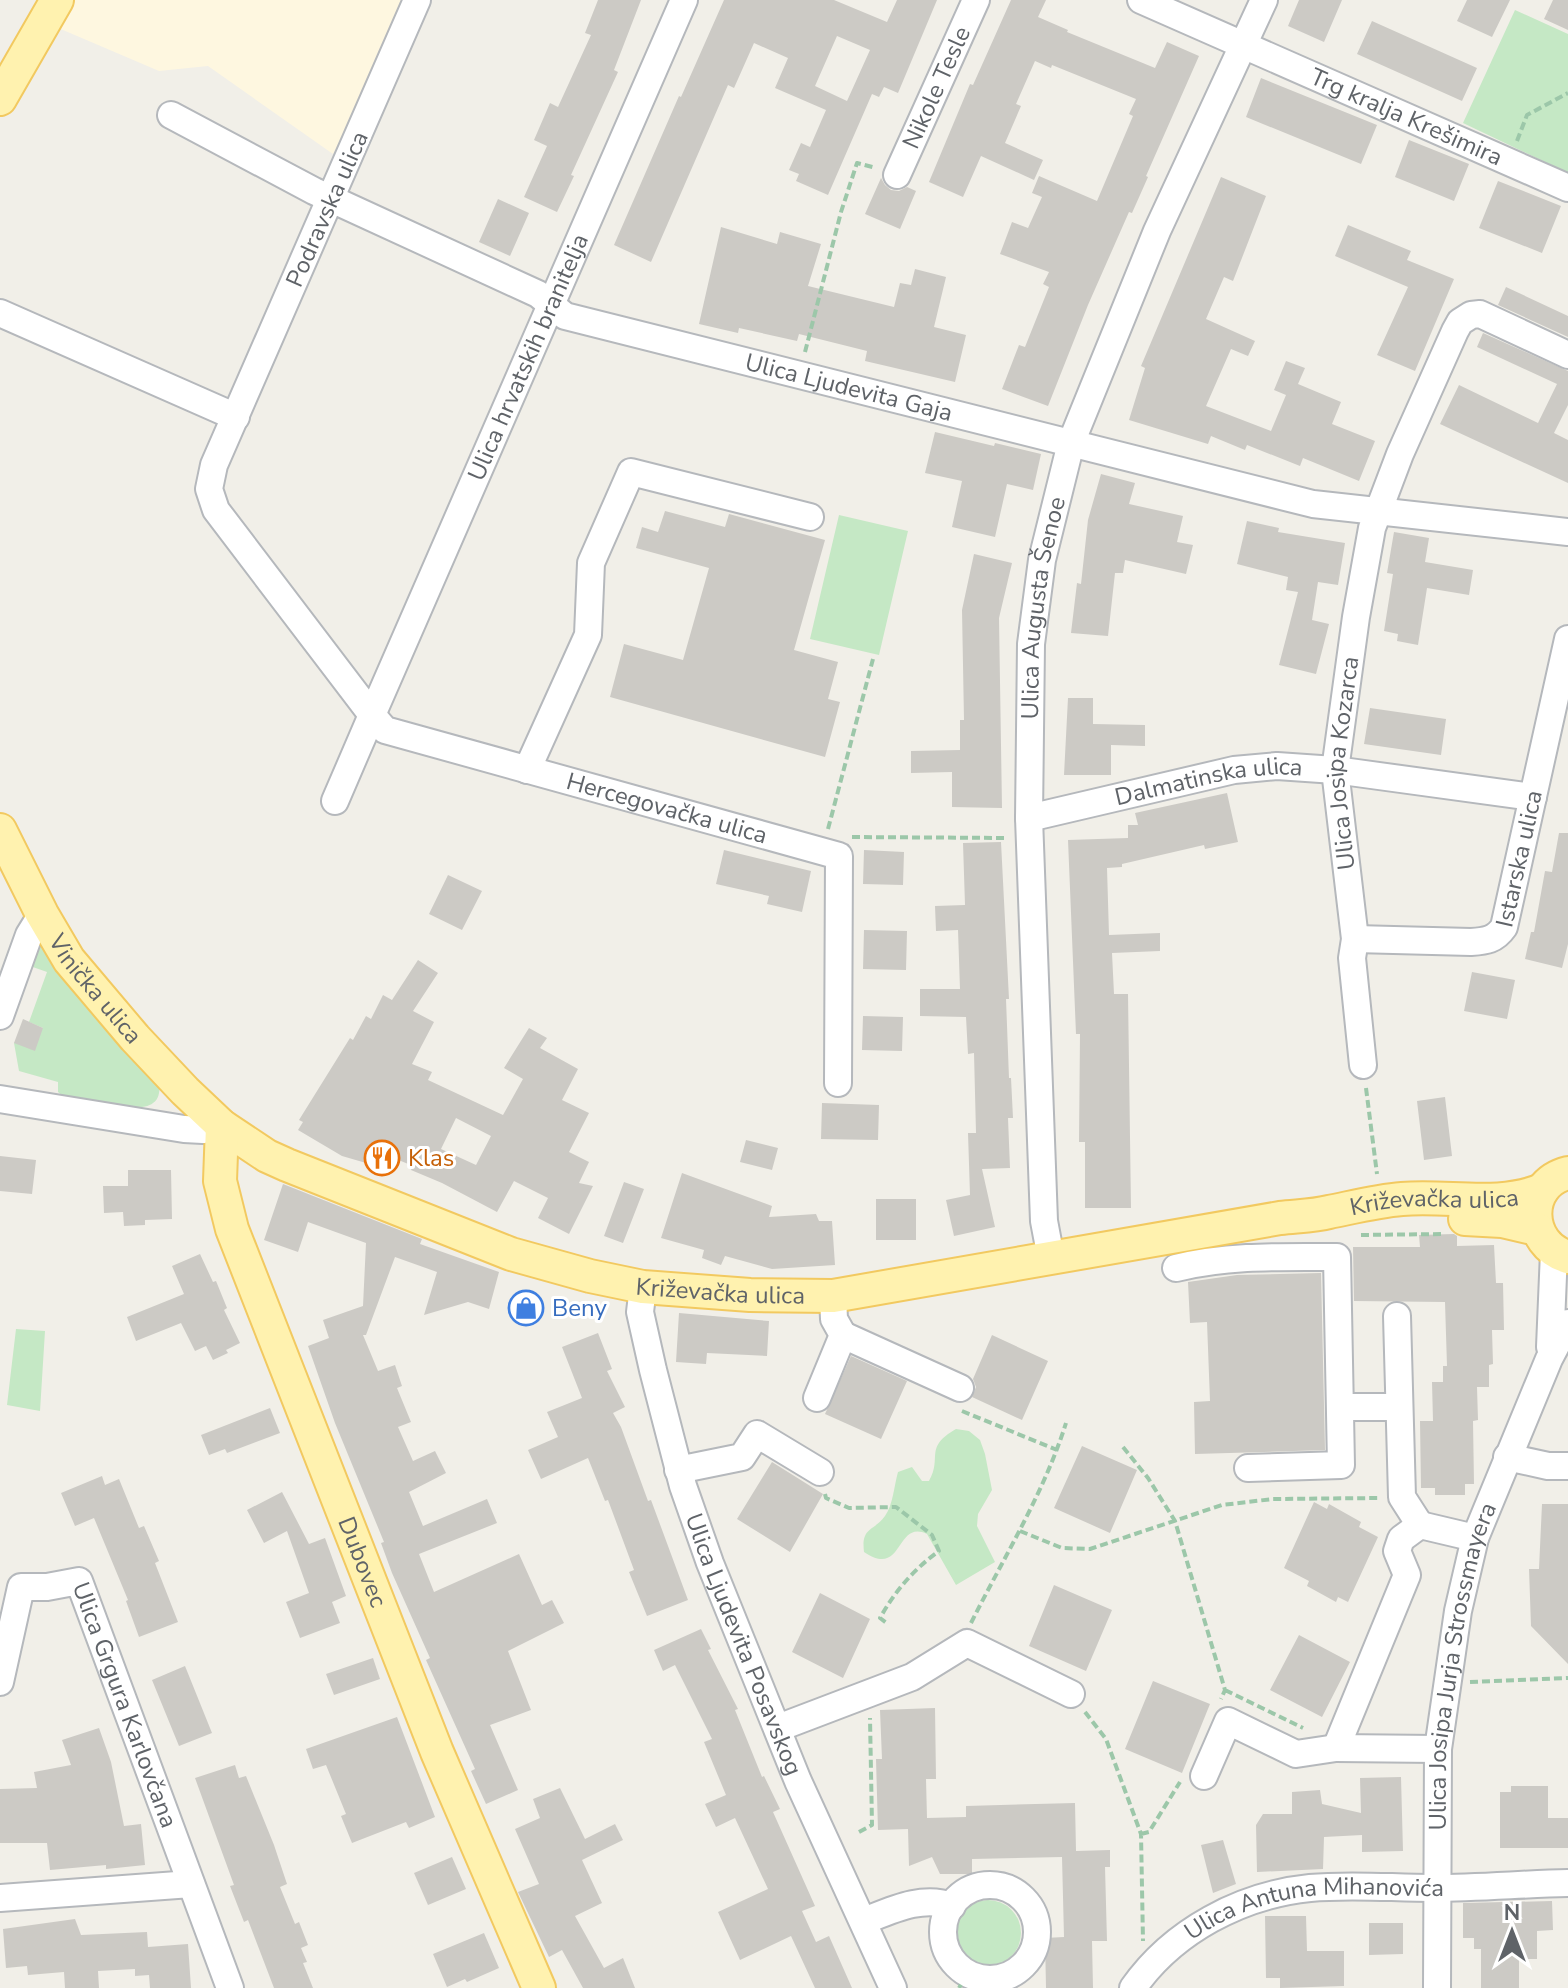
<svg xmlns="http://www.w3.org/2000/svg" width="1568" height="1988" font-family="'Nunito Sans',sans-serif">
  <rect width="100%" height="100%" fill="#f1efe8"/>
  <!-- commercial -->
  <path fill="#fef7e0" d="M72,0H411L333,154L208,66L159,71L56,27Z"/>
  <!-- green -->
  <path fill="#c5e8c5" d="M1515,10L1568,34V173L1463,123Z
    M839,515L908,531L879,655L810,639Z
    M42,942L160,1086C159,1093 159,1099 153,1103C139,1115 83,1100 64,1097L58,1092V1082L19,1071L14,1043L43,1028L29,1022L47,972L30,966Z
    M16,1329L45,1331L40,1411L7,1405Z
    M956,1429L969,1431L980,1440L985,1454L992,1490L978,1514L977,1526L995,1562L956,1585L927,1534C895,1519 904,1579 864,1552C861,1527 873,1532 885,1516C893,1505 894,1486 898,1472L912,1467L922,1481H929C943,1457 923,1448 956,1429Z
    M955 1933a33 33 0 1 1 66 0a33 33 0 1 1-66 0Z"/>
  <!-- building -->
  <path fill="#cccac5" fill-rule="evenodd" d="M598,0H641L614,70L618,72L571,175L574,176L557,212L524,197L547,146L534,140L550,103L558,107L591,35L585,33Z
    M724,0H834L887,22L897,0H937L898,93L884,87L879,97L872,94L828,195L796,181L799,174L789,170L801,143L810,147L826,110L775,88L788,58L754,43L734,88L728,85L651,262L614,245L679,96L681,97ZM837,36L870,50L847,101L815,86Z
    M1011,0H1046L1038,17L1068,30L1067,32L1155,68L1167,42L1199,56L1146,176L1148,177L1132,213L1129,212L1088,305L1048,406L1002,389L1019,345L1025,347L1049,287L1043,284L1049,272L1000,254L1012,222L1028,228L1042,197L1032,193L1039,176L1097,201L1133,116L1129,114L1136,99L1052,65L1051,68L1035,61L1016,104L1021,106L1005,143L1043,160L1034,180L981,156L963,197L929,182L970,84L973,85Z
    M1299,0H1342L1324,42L1288,26Z
    M1467,0H1510L1492,37L1457,21Z
    M1553,0H1568V30L1544,19Z
    M1372,21L1477,68L1462,101L1357,54Z
    M1261,78L1377,125L1361,164L1246,117Z
    M1409,140L1469,164L1454,201L1395,177Z
    M1221,177L1266,196L1233,281L1224,277L1206,319L1255,341L1248,356L1231,349L1206,406L1271,431L1286,395L1274,390L1286,361L1305,368L1298,384L1341,402L1332,424L1375,441L1359,481L1303,458L1300,466L1247,445L1245,450L1211,436L1208,444L1129,420L1145,368L1141,366Z
    M881,178L885,185L891,190L899,191L907,187L916,191L900,229L865,214Z
    M1498,181L1561,206L1542,253L1479,228Z
    M498,199L529,213L510,256L479,242Z
    M1348,225L1411,251L1407,260L1454,279L1415,371L1377,355L1408,287L1335,256Z
    M721,227L777,244L780,232L821,244L808,286L894,307L900,283L911,285L915,269L946,277L934,327L966,335L955,382L865,361L867,351L799,334L797,341L739,328L738,333L699,324Z
    M1506,287L1568,316V337L1498,305Z
    M1483,333L1568,371V405L1554,433L1568,440V483L1440,424L1459,385L1538,423L1557,384L1477,347Z
    M935,432L994,446L995,443L1041,454L1033,490L1007,484L995,537L952,527L962,481L925,473Z
    M1101,474L1135,483L1129,504L1183,516L1177,542L1193,545L1186,574L1125,560L1123,573H1115L1108,636L1071,633L1077,583L1081,584L1088,520Z
    M665,511L725,527L729,514L825,540L794,650L838,662L828,699L840,702L825,757L610,697L624,644L683,660L709,568L636,548L642,527L658,532Z
    M1247,521L1279,528L1278,532L1345,543L1338,585L1318,582L1312,620L1329,624L1316,674L1279,665L1298,592L1286,590L1288,577L1237,564Z
    M1394,532L1429,538L1425,562L1473,570L1469,595L1427,588L1418,645L1397,641L1398,634L1384,631L1393,574L1387,573Z
    M974,554L1012,563L999,618L1002,808L952,807V772L911,773V751L960,750V720H964L962,610Z
    M1068,698H1093V724L1145,725V746L1111,745V775H1064Z
    M1370,708L1446,719L1441,755L1364,744Z
    M1227,793L1238,842L1205,849L1204,845L1122,864V867L1107,868L1109,935L1160,933V951L1112,953L1114,994H1128L1131,1208H1085V1142H1079L1080,1034H1076L1068,840L1128,838V825H1138L1135,813Z
    M1559,833H1568V944L1562,968L1525,959L1531,932H1534L1545,871L1552,872Z
    M1001,842L1009,999H1006L1009,1078H1011L1013,1118H1008L1010,1168L982,1169L995,1227L954,1236L946,1200L970,1195L968,1133H976L974,1053L968,1054L966,1017L920,1016V989H960L958,930L936,931L935,906L965,905L963,843Z
    M724,850L811,871L802,912L767,904L769,896L716,884Z
    M864,850L904,852L903,885L863,884Z
    M448,875L482,891L462,930L429,914Z
    M864,930L907,931L906,970L863,969Z
    M418,960L438,973L413,1011L434,1022L412,1064L432,1072L428,1080L503,1115L523,1079L504,1068L529,1028L547,1038L540,1048L578,1069L562,1100L589,1113L569,1152L589,1162L579,1183L593,1186L569,1234L538,1218L548,1198L514,1181L497,1212L442,1183L411,1170L413,1166L372,1149L366,1163L342,1156L298,1130L303,1122L299,1120L350,1038L353,1040L366,1016L371,1019L383,995L392,1000ZM456,1118L491,1136L476,1165L441,1149Z
    M1472,972L1515,980L1507,1019L1464,1011Z
    M863,1016L903,1017L902,1051L862,1050Z
    M23,1019L43,1028L35,1051L14,1043Z
    M1445,1097L1452,1156L1424,1160L1417,1101Z
    M822,1103L879,1105L878,1140L821,1139Z
    M746,1140L778,1148L772,1170L740,1162Z
    M0,1156L36,1160L32,1194L0,1191Z
    M128,1170H171L172,1219L145,1220V1225L124,1226L123,1212L104,1213L103,1186H128Z
    M682,1173L772,1206L769,1217L816,1214L819,1221H832L835,1265L772,1269L725,1256L721,1265L702,1258L704,1250L661,1238Z
    M624,1182L644,1189L623,1243L604,1236Z
    M283,1184L422,1239L420,1244L499,1272L489,1309L468,1302L424,1315L437,1272L395,1257L366,1335H363L378,1371L395,1365L402,1386L397,1388L411,1422L398,1427L413,1461L435,1451L446,1473L409,1492L423,1526L487,1499L497,1523L419,1554L434,1592L519,1554L542,1605L552,1600L564,1623L508,1651L531,1710L490,1725L518,1790L486,1804L471,1771L475,1769L426,1660L430,1658L392,1573L381,1543L384,1542L335,1423L308,1346L329,1338L323,1320L363,1306L366,1243L308,1222L298,1252L264,1240Z
    M876,1199H916V1240H876Z
    M1454,1234L1457,1236V1246L1494,1245L1496,1283H1503L1504,1330H1492L1493,1364L1489,1365V1387H1477L1478,1420L1473,1421L1474,1484H1465V1495H1435V1488H1421L1420,1421H1433L1432,1382H1443V1366H1447L1445,1302L1354,1301L1353,1247H1420L1419,1235Z
    M200,1254L213,1282L216,1281L227,1308L224,1310L240,1343L226,1350L228,1353L213,1360L206,1346L195,1351L181,1323L136,1341L127,1317L184,1294L172,1266Z
    M1321,1273L1325,1450L1195,1454L1194,1402L1210,1401L1207,1322L1190,1323L1188,1282L1237,1275Z
    M679,1313L769,1321L767,1356L707,1353L706,1364L676,1362Z
    M598,1333L612,1369L607,1371L625,1407L613,1413L621,1427L648,1501L651,1500L688,1600L647,1616L629,1572L634,1570L608,1500L605,1501L588,1458L541,1479L528,1450L558,1437L547,1412L582,1398L562,1347Z
    M992,1335L1048,1361L1022,1420L972,1397L976,1387L973,1379Z
    M851,1356L907,1381L881,1439L825,1414Z
    M270,1408L280,1433L227,1453L225,1449L209,1455L201,1435Z
    M1082,1446L1137,1470L1110,1533L1054,1508Z
    M772,1462L823,1494L790,1552L737,1519Z
    M102,1476L105,1485L119,1479L139,1528L144,1526L159,1561L155,1563L178,1622L139,1637L126,1601L128,1600L94,1518L75,1526L61,1493Z
    M282,1492L309,1544L325,1538L346,1596L332,1602L340,1623L300,1638L286,1602L309,1593L287,1531L264,1543L247,1510Z
    M1314,1502L1327,1509L1329,1504L1361,1522L1359,1527L1378,1537L1348,1602L1338,1597L1336,1602L1307,1586L1309,1581L1284,1568Z
    M1542,1504H1568V1664L1531,1626L1529,1569H1539Z
    M1054,1585L1112,1610L1086,1671L1029,1646Z
    M820,1593L870,1619L843,1678L792,1652Z
    M701,1629L711,1649L708,1650L738,1709L735,1710L762,1777L764,1776L780,1809L773,1812L815,1906L802,1911L816,1942L829,1936L852,1988H815L791,1936L740,1960L718,1912L768,1889L735,1818L716,1827L705,1804L726,1795L704,1742L712,1739L675,1665L663,1671L654,1650Z
    M1299,1635L1350,1662L1322,1717L1270,1690Z
    M373,1658L380,1679L334,1695L326,1674Z
    M185,1666L212,1733L179,1746L152,1680Z
    M1153,1681L1210,1704L1182,1773L1125,1749Z
    M935,1708L936,1779H926L927,1818L966,1817V1806L1075,1803L1076,1851L1110,1850V1867H1105L1107,1941H1092L1093,1988H1046L1045,1938L1064,1937L1062,1857L972,1859V1874H940L932,1857L909,1866L908,1829L878,1830L876,1759H882L880,1710Z
    M397,1717L435,1817L409,1828L406,1822L352,1843L341,1816L346,1814L326,1765L313,1769L306,1749Z
    M99,1728L111,1762L124,1826L141,1824L145,1865L106,1869V1865L50,1870L47,1843H0V1789L37,1788L34,1772L71,1765L62,1740Z
    M235,1765L239,1778L246,1776L274,1845L287,1884L280,1887L295,1924L299,1922L308,1945L301,1948L307,1962L303,1963L313,1988H274L248,1920L244,1922L230,1886L234,1885L195,1778Z
    M1401,1777L1403,1851L1362,1852V1835L1324,1837L1323,1869L1257,1872L1256,1825L1263,1814H1292V1792L1320,1790L1322,1804L1361,1813L1360,1778Z
    M1511,1786H1548V1818H1568V1848H1500V1792H1511Z
    M560,1788L585,1839L615,1824L623,1840L582,1860L602,1903L575,1916L604,1968L623,1958L635,1988H583L562,1950L549,1957L518,1892L539,1884L515,1829L540,1818L533,1799Z
    M1223,1840L1236,1884L1213,1893L1201,1845Z
    M452,1857L466,1889L428,1905L414,1873Z
    M1552,1901L1553,1930L1537,1931V1959H1519V1988H1481V1949H1474V1938H1463V1903Z
    M1265,1916H1306L1307,1951H1344V1986L1280,1988V1978H1266Z
    M75,1919L81,1935L147,1932L148,1947L188,1944L191,1988H150L149,1975L135,1976V1969L98,1971L99,1988H65L64,1972L28,1975L27,1966L6,1968L3,1929Z
    M1369,1923H1403V1954L1369,1955Z
    M484,1933L499,1968L467,1982L465,1979L447,1987L433,1954Z"/>
  <g fill="none" stroke-linecap="round" stroke-linejoin="round">
    <!-- minor casing -->
    <g stroke="#b5b8bc" stroke-width="30">
      <g id="minor">
        <path id="s1" d="M417,0L214,465L209,489L216,510L372,715L684,0"/>
        <path id="s2" d="M1141,0L1568,188"/>
        <path id="s3" d="M171,115L314,191L538,294L565,316L1313,504L1568,532"/>
        <path id="s4" d="M897,175L976,0"/>
        <path d="M0,313L236,417"/>
        <path d="M527,770L588,635L591,563L631,472L810,517"/>
        <path id="s5" d="M335,801L372,715L385,730L839,856L838,1083"/>
        <path id="s6" d="M1029,818L1234,770L1277,766L1335,770L1533,797"/>
        <path id="s7" d="M1355,939L1471,942C1486,941 1495,940 1504,927L1568,639"/>
        <path d="M0,1016L29,935L42,914"/>
        <path id="s8" d="M1363,1065L1352,958L1355,939L1335,770L1356,617L1372,528L1400,454L1455,331L1460,322L1471,315L1480,314L1568,355"/>
        <path d="M0,1099L184,1129L203,1130L222,1126"/>
        <path id="s9" d="M1051,1258L1044,1221L1029,818L1031,644L1042,560L1071,443L1157,231L1264,0"/>
        <path d="M1176,1268C1229,1255 1283,1257 1337,1257L1341,1465L1248,1468"/>
        <path id="s10" d="M643,1287L640,1312L653,1370L683,1486L710,1563L798,1781L893,1988"/>
        <path d="M1397,1316L1402,1497L1420,1525"/>
        <path d="M843,1335L960,1388"/>
        <path d="M1550,1347L1554,1252"/>
        <path d="M817,1398L843,1335L834,1319L833,1296"/>
        <path d="M1340,1407H1398"/>
        <path d="M1507,1457L1548,1466H1568"/>
        <path d="M678,1470L742,1457L757,1434L820,1472"/>
        <path id="s11" d="M0,1682L21,1587H47L79,1581L230,1988"/>
        <path d="M778,1728L912,1677L967,1643L1071,1694"/>
        <path d="M1438,1749L1336,1748L1407,1575L1397,1551L1401,1539L1420,1525L1475,1538"/>
        <path d="M1204,1776L1228,1721L1296,1754L1336,1748"/>
        <circle cx="990" cy="1932" r="47"/>
        <path d="M0,1898L191,1884"/>
        <path d="M864,1921C892,1910 922,1895 952,1906"/>
        <path id="s12" d="M1133,1988C1173,1931 1241,1895 1310,1888C1350,1884 1392,1888 1433,1888C1478,1888 1523,1884 1568,1883"/>
        <path id="s13" d="M1437,1988L1438,1749L1458,1611L1475,1538L1549,1359L1568,1323"/>
      </g>
    </g>
    <!-- major casing -->
    <g stroke="#f2c960" stroke-width="36">
      <g id="major">
        <path d="M0,99L57,0"/>
        <path id="s14" d="M0,830L42,914L69,960L135,1038L185,1091L222,1126L267,1156L287,1165L511,1254L590,1276L643,1287L750,1295L833,1296L1280,1218C1297,1216 1314,1216 1329,1212C1354,1207 1377,1201 1402,1199C1449,1195 1498,1208 1542,1190"/>
        <path id="s15" d="M222,1126L220,1181L232,1229L437,1752L539,1988"/>
        <path d="M1568,1173C1523,1184 1526,1245 1568,1257"/>
        <path d="M1465,1219L1502,1221L1537,1229"/>
      </g>
    </g>
    <!-- path -->
    <path stroke="#9cc7a9" stroke-width="4" stroke-dasharray="8 4" stroke-linecap="butt" d="M1517,141L1527,115L1568,93
      M805,352L841,212L857,163L876,168
      M828,829L873,659
      M852,837L1008,838
      M1366,1088L1377,1174
      M1361,1235L1444,1234
      M962,1411L1057,1450
      M1123,1447L1148,1478L1175,1521L1225,1690L1221,1699
      M825,1494L826,1498L849,1508L896,1507L932,1535L939,1551C914,1569 895,1591 880,1618L888,1624
      M1020,1531L1062,1548L1090,1549L1222,1505L1273,1499L1380,1498
      M971,1623C1004,1557 1044,1493 1066,1423
      M1470,1682L1568,1678
      M1225,1690L1303,1728
      M1085,1712L1106,1739L1141,1834L1143,1941
      M859,1832L872,1825L870,1718
      M1141,1834L1149,1832L1180,1782
      M959,1988L968,1973"/>
    <!-- minor -->
    <use href="#minor" stroke="#fff" stroke-width="26"/>
    <!-- major -->
    <use href="#major" stroke="#fff2af" stroke-width="32"/>
  </g>
  <!-- icons -->
  <defs>
    <g id="restaurant-ring" transform="scale(1.8)"><circle r="9.5" fill="#fff" stroke="#e8710a" stroke-width="1.5"/><path d="M-5-6h1v4h1v-4h1v4h1v-4h1v5L-1.5 .5V6h-2V.5L-5-1ZM5-6V6H3V1.5H1.5Q1.5-4 5-6Z" fill="#e8710a"/></g>
    <g id="shop-ring" transform="scale(1.8)"><circle r="9.5" fill="#fff" stroke="#3f7fe0" stroke-width="1.5"/><path d="M-5-2.5h2.3a2.7 3.5 0 0 1 5.4 0H5L5.5 6h-11ZM-1.5-2.5h3a1.5 2.3 0 0 0-3 0Z" fill="#3f7fe0"/></g>
  </defs>
  <g fill-rule="evenodd">
    <use href="#restaurant-ring" x="382" y="1158"/>
    <use href="#shop-ring" x="526" y="1308"/>
  </g>
  <g text-anchor="middle" stroke-width="6" stroke-linejoin="round" paint-order="stroke">
    <!-- street labels -->
    <g font-size="24" fill="#5f6368" stroke="#fff">
      <text dy="8" stroke="none"><textPath href="#s4" startOffset="96">Nikole Tesle</textPath></text>
      <text dy="8" stroke="none"><textPath href="#s2" startOffset="290">Trg kralja Krešimira</textPath></text>
      <text transform="translate(327 209) rotate(-66)" y="8">Podravska ulica</text>
      <text dy="8" stroke="none"><textPath href="#s1" startOffset="1202">Ulica hrvatskih branitelja</textPath></text>
      <text dy="8" stroke="none"><textPath href="#s3" startOffset="736">Ulica Ljudevita Gaja</textPath></text>
      <text dy="8" stroke="none"><textPath href="#s9" startOffset="652">Ulica Augusta Šenoe</textPath></text>
      <text dy="8" stroke="none"><textPath href="#s8" startOffset="304">Ulica Josipa Kozarca</textPath></text>
      <text dy="8" stroke="none"><textPath href="#s6" startOffset="184">Dalmatinska ulica</textPath></text>
      <text dy="8" stroke="none"><textPath href="#s5" startOffset="406">Hercegovačka ulica</textPath></text>
      <text dy="8" stroke="none"><textPath href="#s7" startOffset="224">Istarska ulica</textPath></text>
      <text dy="8" stroke="none"><textPath href="#s14" startOffset="186">Vinička ulica</textPath></text>
      <text dy="8" stroke="none"><textPath href="#s14" startOffset="1626">Križevačka ulica</textPath></text>
      <text dy="8" stroke="none"><textPath href="#s14" startOffset="904">Križevačka ulica</textPath></text>
      <text dy="8" stroke="none"><textPath href="#s15" startOffset="462">Dubovec</textPath></text>
      <text dy="8" stroke="none"><textPath href="#s10" startOffset="374">Ulica Ljudevita Posavskog</textPath></text>
      <text dy="8" stroke="none"><textPath href="#s13" startOffset="324">Ulica Josipa Jurja Strossmayera</textPath></text>
      <text dy="8" stroke="none"><textPath href="#s11" startOffset="288">Ulica Grgura Karlovčana</textPath></text>
      <text dy="8" stroke="none"><textPath href="#s12" startOffset="210">Ulica Antuna Mihanovića</textPath></text>
    </g>
    <!-- food labels -->
    <g font-size="24" fill="#c56008" stroke="#fff" text-anchor="start">
      <text x="408" y="1166">Klas</text>
    </g>
    <!-- shop labels -->
    <g font-size="24" fill="#366cbe" stroke="#fff" text-anchor="start">
      <text x="552" y="1316">Beny</text>
    </g>
  </g>
  <!-- north arrow -->
  <g transform="translate(1512 1932)" stroke="#ffffff" stroke-width="6" paint-order="stroke">
  <path d="M0-6L14 30L0 20L-14 30Z" fill="#5f6368"/>
  <text y="-12" font-size="22" font-weight="bold" text-anchor="middle" fill="#5f6368">N</text>
  </g>
</svg>
